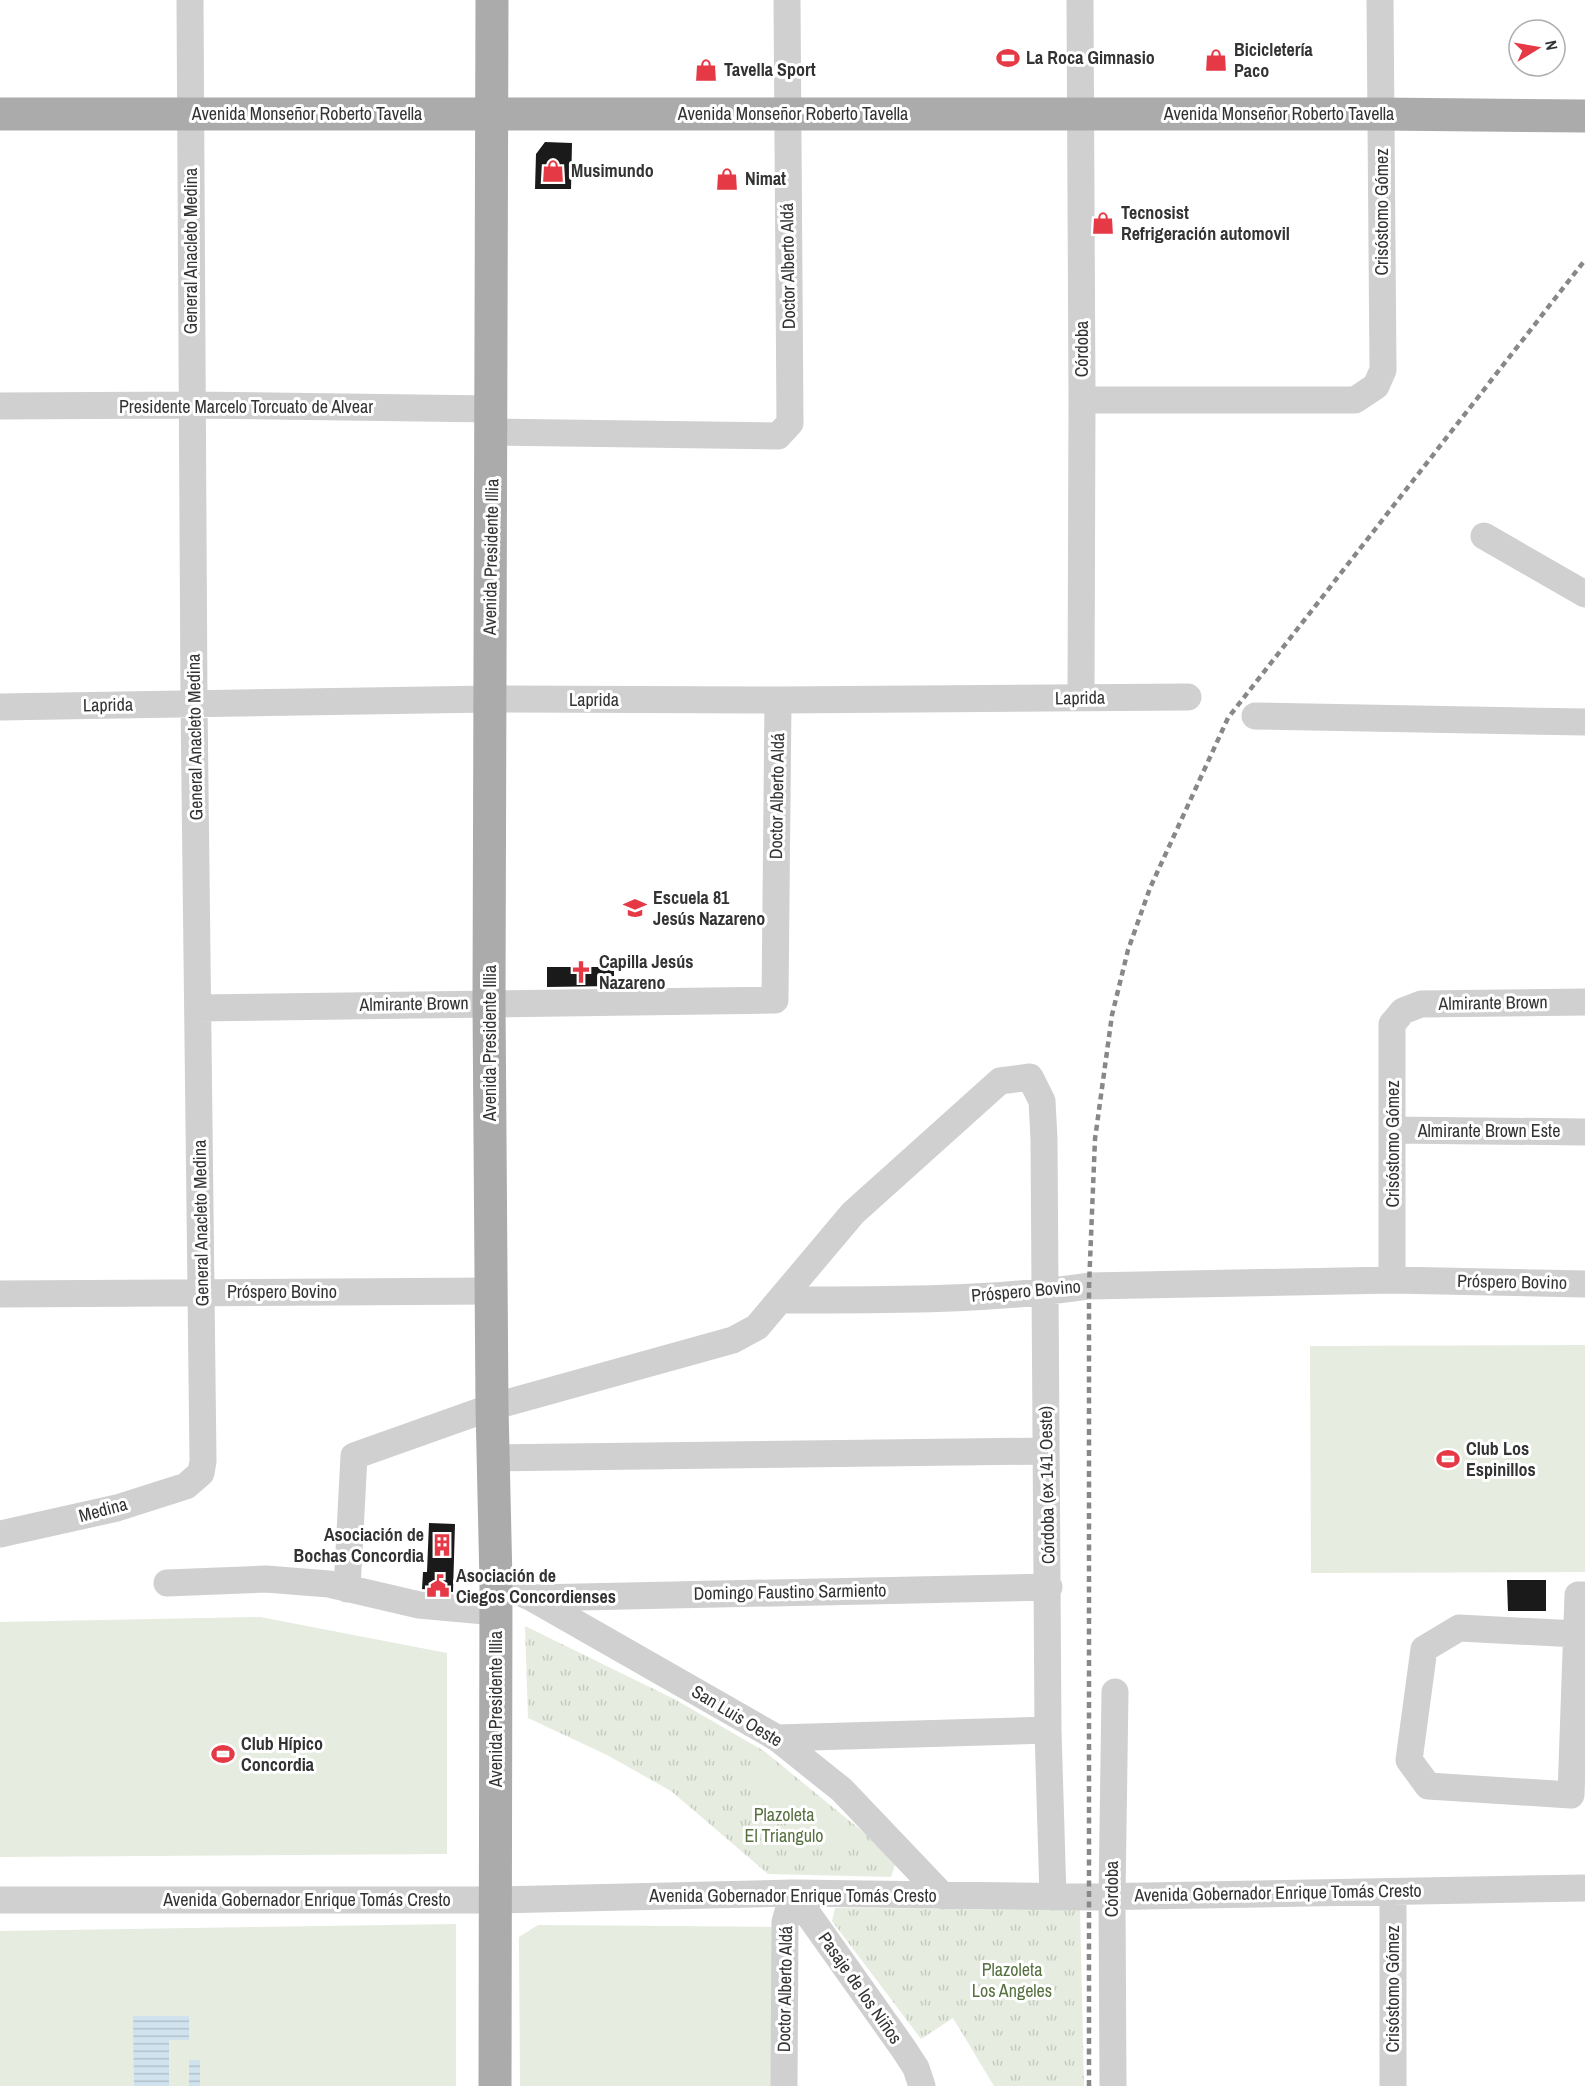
<svg xmlns="http://www.w3.org/2000/svg" width="1585" height="2086" font-family="'Archivo Narrow',sans-serif">
  <defs>
    <pattern id="grass-tufts" width="24" height="20" patternUnits="userSpaceOnUse" patternTransform="scale(1.5)"><rect width="24" height="20" fill="#e6ecdf"/><path d="M3 7l-1-3M5 7V3M7 7l1-3M15 17l-1-3M17 17v-4M19 17l1-3" fill="none" stroke="#c6cbc0"/></pattern>
    <pattern id="water-rules" width="6" height="5" patternUnits="userSpaceOnUse" patternTransform="scale(1.5)"><rect width="6" height="5" fill="#cfe2ee"/><path d="M0 2.5h6" fill="none" stroke="#b2c2cd"/></pattern>
  </defs>
  <rect width="100%" height="100%" fill="#fff"/>
  <!-- grass -->
  <path fill="url(#grass-tufts)" d="M525,1626L676,1700L764,1751L889,1853L895,1865L891,1877L768,1874L671,1791L607,1755L528,1718Z
    M835,1908L1080,1909L1084,2086H994L953,2018L921,2039L832,1921Z"/>
  <!-- garden -->
  <path fill="#e6ecdf" d="M1585,1345V1572L1311,1573L1310,1346Z
    M260,1617L447,1653V1854L0,1857V1622Z
    M766,1765L860,1834L844,1857L749,1787Z
    M456,1924V2086H0V1931Z
    M538,1925L780,1927L779,2086H520L519,1937Z"/>
  <!-- water -->
  <path fill="url(#water-rules)" d="M133,2016H189V2040H169V2086H134Z
    M189,2060H200V2086H189Z"/>
  <!-- building -->
  <path fill="#1a1a1a" d="M545,142L572,143L571,189H535L536,154Z
    M547,967H614V986L547,987Z
    M429,1523L455,1524L453,1592L422,1589L423,1572H427Z
    M1507,1580H1546V1611H1508Z"/>
  <g fill="none" stroke-linecap="round" stroke-linejoin="round">
    <!-- minor -->
    <path stroke="#d0d0d0" stroke-width="27" d="M1080,0L1082,400L1081,698
      M1082,400H1355L1376,386L1383,370L1380,0
      M0,406L192,405L492,409
      M492,432L778,436L790,423L787,0
      M1484,536L1585,594
      M0,707L490,699L778,700L1188,697
      M1255,716L1585,722
      M198,1008L775,1000L778,700
      M1393,1130L1585,1132
      M1392,1280V1024L1403,1011L1421,1004L1585,1002
      M0,1294L492,1291
      M781,1300C883,1300 987,1301 1089,1286L1392,1280L1585,1284
      M493,1458L1046,1451
      M0,1534L117,1508L186,1486L201,1473L203,1461L194,703L190,0
      M496,1582L532,1598L777,1738L842,1790L943,1896
      M167,1583L266,1579L329,1584L419,1605L496,1612
      M347,1589L354,1456L492,1407L733,1340L757,1327L853,1213L1000,1081L1030,1077L1042,1101L1044,1139L1048,1730L1053,1897
      M534,1598L1049,1587
      M1577,1634L1459,1628L1424,1649L1409,1760L1428,1786L1571,1795L1578,1595H1585
      M777,1738L1048,1730
      M1393,1892V2086
      M793,1893L903,2048L916,2068L922,2086
      M0,1900H495L793,1893L1089,1897L1585,1888
      M784,2086L785,1922L793,1893
      M1113,2086L1112,1896L1115,1692"/>
    <!-- major -->
    <path stroke="#ababab" stroke-width="33" d="M492,0L489,1003L492,1407L496,1582L495,2086
      M0,114H1381L1585,116"/>
    <!-- rail -->
    <path stroke="#888" stroke-width="4.5" stroke-dasharray="6 4.5" stroke-linecap="butt" d="M1089,2086V1286L1095,1139L1112,1015L1128,950L1150,888L1228,718L1585,260"/>
  </g>
  <!-- icons -->
  <defs>
    <g id="stadium-bare" transform="scale(1.8)"><path d="M0-5a6.5 5 0 1 0 0 10a6.5 5 0 1 0 0-10ZM-3.5-1.8h7v3.6h-7Z" fill="#e63946" stroke="#fff" stroke-width="2.5" paint-order="stroke"/></g>
    <g id="shop-bare" transform="scale(1.8)"><path d="M-5-2.5h2.3a2.7 3.5 0 0 1 5.4 0H5L5.5 6h-11ZM-1.5-2.5h3a1.5 2.3 0 0 0-3 0Z" fill="#e63946" stroke="#fff" stroke-width="2.5" paint-order="stroke"/></g>
    <g id="school-bare" transform="scale(1.8)"><path d="M0-5L7-2L0 1L-7-2ZM-4 1L0 2.5L4 1V4Q0 6-4 4Z" fill="#e63946" stroke="#fff" stroke-width="2.5" paint-order="stroke"/></g>
    <g id="church-bare" transform="scale(1.8)"><path d="M-1.2-6h2.4v3.5h3.3v2.4h-3.3V6h-2.4V-.1h-3.3v-2.4h3.3Z" fill="#e63946" stroke="#fff" stroke-width="2.5" paint-order="stroke"/></g>
    <g id="building-bare" transform="scale(1.8)"><path d="M-4-6H4V6H1V3H-1V6H-4ZM-2.5-4.3h1.7v1.8h-1.7ZM.8-4.3h1.7v1.8H.8ZM-2.5-1h1.7V.8h-1.7ZM.8-1h1.7V.8H.8Z" fill="#e63946" stroke="#fff" stroke-width="2.5" paint-order="stroke"/></g>
    <g id="civic-bare" transform="scale(1.8)"><path d="M-.6-6.5H3V-4.5H.6V-3L4-1V1h2V6H-6V1h2V-1L-.6-3ZM-1.2 2.5V6h2.4V2.5Z" fill="#e63946" stroke="#fff" stroke-width="2.5" paint-order="stroke"/></g>
  </defs>
  <g fill-rule="evenodd">
    <use href="#stadium-bare" x="1008" y="58"/>
    <use href="#shop-bare" x="1216" y="60"/>
    <use href="#shop-bare" x="706" y="70"/>
    <use href="#shop-bare" x="553" y="171"/>
    <use href="#shop-bare" x="727" y="179"/>
    <use href="#shop-bare" x="1103" y="223"/>
    <use href="#school-bare" x="635" y="908"/>
    <use href="#church-bare" x="581" y="972"/>
    <use href="#stadium-bare" x="1448" y="1459"/>
    <use href="#building-bare" x="442" y="1545"/>
    <use href="#civic-bare" x="438" y="1586"/>
    <use href="#stadium-bare" x="223" y="1754"/>
  </g>
  <g text-anchor="middle" stroke-width="6" stroke-linejoin="round" paint-order="stroke">
    <!-- poi labels -->
    <g font-size="18" font-weight="bold" fill="#333" stroke="#fff" text-anchor="start">
      <text x="1234" y="56">Bicicletería<tspan x="1234" dy="21">Paco</tspan></text>
      <text x="1026" y="64">La Roca Gimnasio</text>
      <text x="724" y="76">Tavella Sport</text>
      <text x="571" y="177">Musimundo</text>
      <text x="745" y="185">Nimat</text>
      <text x="1121" y="219">Tecnosist<tspan x="1121" dy="21">Refrigeración automovil</tspan></text>
      <text x="653" y="904">Escuela 81<tspan x="653" dy="21">Jesús Nazareno</tspan></text>
      <text x="599" y="968">Capilla Jesús<tspan x="599" dy="21">Nazareno</tspan></text>
      <text x="1466" y="1455">Club Los<tspan x="1466" dy="21">Espinillos</tspan></text>
      <text x="424" y="1541" text-anchor="end">Asociación de<tspan x="424" dy="21">Bochas Concordia</tspan></text>
      <text x="456" y="1582">Asociación de<tspan x="456" dy="21">Ciegos Concordienses</tspan></text>
      <text x="241" y="1750">Club Hípico<tspan x="241" dy="21">Concordia</tspan></text>
    </g>
    <!-- street labels -->
    <g font-size="18" fill="#333" stroke="#fff">
      <text x="307" y="120">Avenida Monseñor Roberto Tavella</text>
      <text x="793" y="120">Avenida Monseñor Roberto Tavella</text>
      <text x="1279" y="120">Avenida Monseñor Roberto Tavella</text>
      <text transform="translate(1382 212) rotate(-90)" y="6">Crisóstomo Gómez</text>
      <text transform="translate(191 251) rotate(-90)" y="6">General Anacleto Medina</text>
      <text transform="translate(788 266) rotate(-91)" y="6">Doctor Alberto Aldá</text>
      <text transform="translate(1082 349) rotate(-90)" y="6">Córdoba</text>
      <text x="246" y="413">Presidente Marcelo Torcuato de Alvear</text>
      <text transform="translate(491 557) rotate(-89)" y="6">Avenida Presidente Illia</text>
      <text transform="translate(1080 698) rotate(-1)" y="6">Laprida</text>
      <text x="594" y="706">Laprida</text>
      <text transform="translate(108 705) rotate(-1)" y="6">Laprida</text>
      <text transform="translate(195 737) rotate(-91)" y="6">General Anacleto Medina</text>
      <text transform="translate(777 796) rotate(-89)" y="6">Doctor Alberto Aldá</text>
      <text transform="translate(1493 1003) rotate(-1)" y="6">Almirante Brown</text>
      <text transform="translate(414 1004) rotate(-1)" y="6">Almirante Brown</text>
      <text transform="translate(490 1043) rotate(-90)" y="6">Avenida Presidente Illia</text>
      <text x="1489" y="1137">Almirante Brown Este</text>
      <text transform="translate(1393 1144) rotate(-90)" y="6">Crisóstomo Gómez</text>
      <text transform="translate(201 1223) rotate(-91)" y="6">General Anacleto Medina</text>
      <text transform="translate(1512 1282) rotate(1)" y="6">Próspero Bovino</text>
      <text transform="translate(1026 1291) rotate(-5)" y="6">Próspero Bovino</text>
      <text x="282" y="1298">Próspero Bovino</text>
      <text transform="translate(1047 1485) rotate(-91)" y="6">Córdoba (ex 141 Oeste)</text>
      <text transform="translate(103 1510) rotate(-15)" y="6">Medina</text>
      <text transform="translate(790 1592) rotate(-1)" y="6">Domingo Faustino Sarmiento</text>
      <text transform="translate(496 1709) rotate(-90)" y="6">Avenida Presidente Illia</text>
      <text transform="translate(737 1716) rotate(31)" y="6">San Luis Oeste</text>
      <text transform="translate(1112 1889) rotate(-90)" y="6">Córdoba</text>
      <text transform="translate(1278 1893) rotate(-1)" y="6">Avenida Gobernador Enrique Tomás Cresto</text>
      <text x="793" y="1902">Avenida Gobernador Enrique Tomás Cresto</text>
      <text x="307" y="1906">Avenida Gobernador Enrique Tomás Cresto</text>
      <text transform="translate(860 1988) rotate(55)" y="6">Pasaje de los Niños</text>
      <text transform="translate(785 1989) rotate(-89)" y="6">Doctor Alberto Aldá</text>
      <text transform="translate(1393 1989) rotate(-90)" y="6">Crisóstomo Gómez</text>
    </g>
    <!-- park labels -->
    <g font-size="18" fill="#56703f" stroke="#fff">
      <text x="784" y="1821">Plazoleta<tspan x="784" dy="21">El Triangulo</tspan></text>
      <text x="1012" y="1976">Plazoleta<tspan x="1012" dy="21">Los Angeles</tspan></text>
    </g>
  </g>
  <!-- north arrow -->
  <g transform="translate(1537 48) rotate(79)"><circle r="28" fill="#ffffff" stroke="#adadad" stroke-width="1.5"/>
  <path d="M0-4.5L10 22L0 15L-10 22Z" fill="#e63946"/>
  <text y="-9" font-size="16" font-weight="bold" text-anchor="middle" fill="#333333">N</text>
  </g>
</svg>
